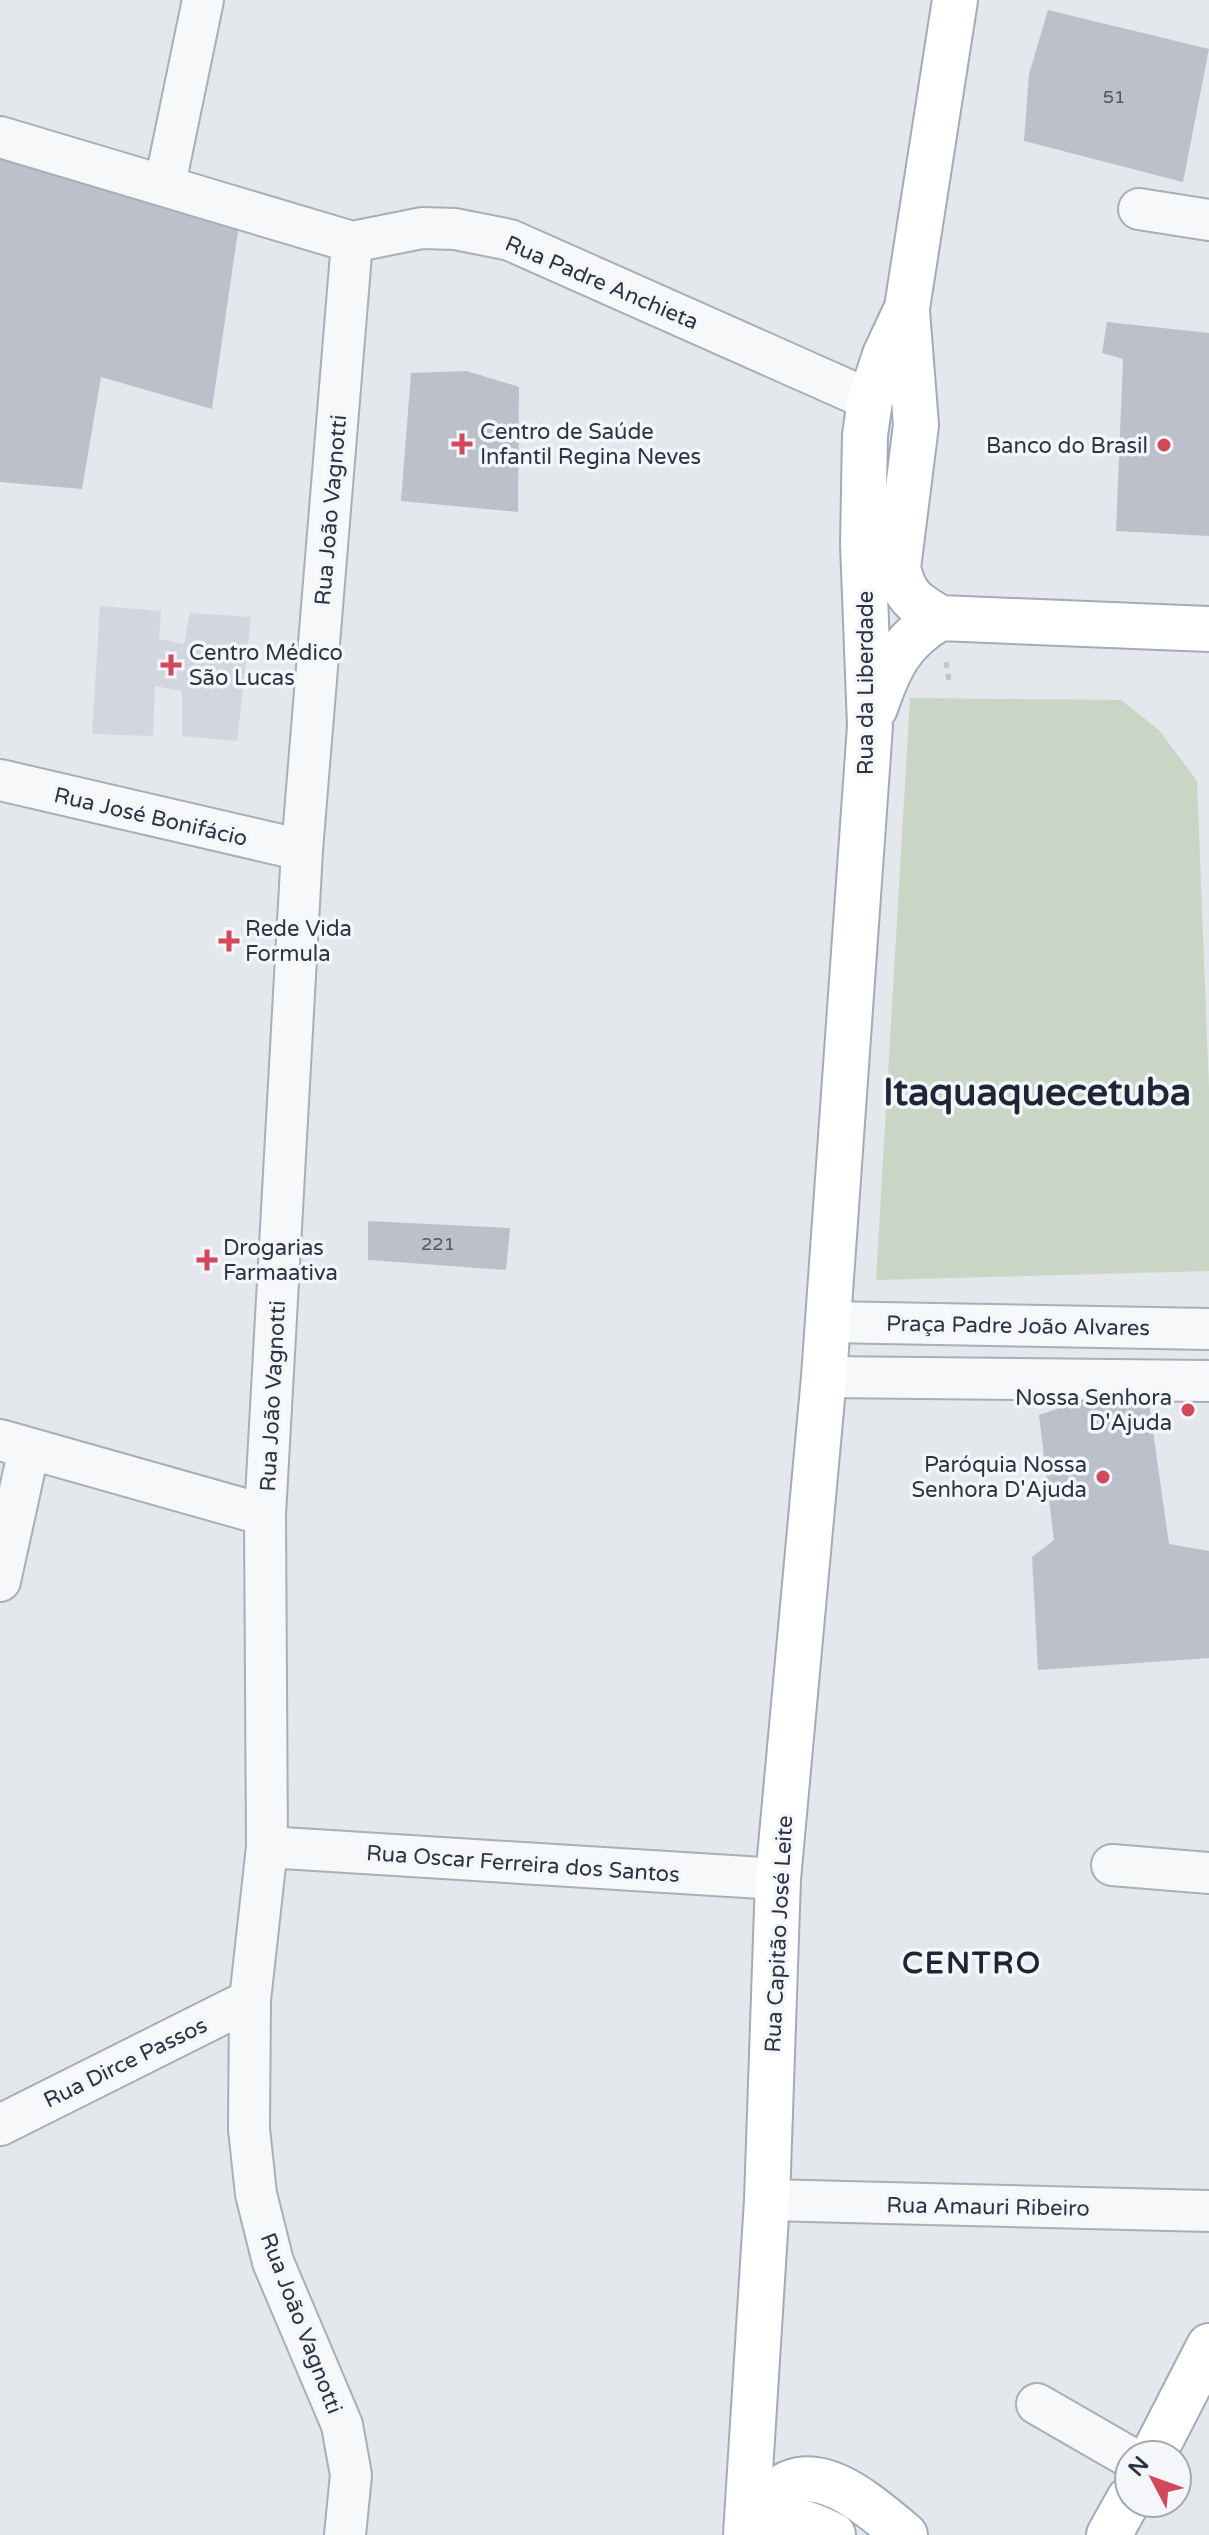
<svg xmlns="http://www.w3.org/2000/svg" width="1209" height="2535" font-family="'Varela Round',sans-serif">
  <rect width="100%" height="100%" fill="#e4e7ec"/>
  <!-- built -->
  <path fill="#d2d6de" d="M100,606L161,611L159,639L184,644L190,613L251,617L237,741L182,736V691L155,686L153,736L92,734Z"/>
  <!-- green -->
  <path fill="#c9d6c5" d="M910,698L1121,700L1159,730L1197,781L1209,1089V1271L876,1280Z"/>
  <!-- building -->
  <path fill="#bbc0ca" d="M1048,10L1209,49L1183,182L1024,141L1029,74Z
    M0,154L239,224L212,409L101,377L82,489L0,482Z
    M1107,322L1209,333V536L1116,531L1123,359L1102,353Z
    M467,371L519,387L518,512L401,501L411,373Z
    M368,1221L510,1228L506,1270L368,1260Z
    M1080,1401L1149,1403L1169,1544L1209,1551V1658L1038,1670L1032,1557L1054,1540L1039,1415Z"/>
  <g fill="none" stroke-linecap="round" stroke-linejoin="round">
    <!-- minor casing -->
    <g stroke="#a9aeb7" stroke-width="44">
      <path id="minor" d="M0,137L352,242L422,228L455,229L510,240L870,400
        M165,184L203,0
        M1139,209L1209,220
        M0,780L302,850
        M827,1322L1209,1329
        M824,1377L1209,1381
        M0,1440L265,1515
        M0,1581L29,1449
        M267,1847L778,1879
        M1112,1865L1209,1873
        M0,2125L250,2000
        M767,2200L1209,2211
        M1037,2404L1129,2457
        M345,2535L351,2475L342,2425L273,2262L256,2194L249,2129L250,2000L267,1847L265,1515L302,850L352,242"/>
    </g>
    <!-- major casing -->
    <g stroke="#a3abb8" stroke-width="48">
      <path id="major" d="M907,311L916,425L898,568C905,598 915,603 940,618L1209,629
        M875,708C889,667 901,640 940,618
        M1153,2455L1209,2346
        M746,2535L767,2200L778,1879L824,1377L870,726L863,544L865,435L870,400L885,355L907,308L955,0
        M746,2535C790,2440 846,2485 905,2535
        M748,2535C784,2515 796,2517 833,2535
        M1109,2535L1129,2499"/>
    </g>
    <!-- path -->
    <path stroke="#c2c5cb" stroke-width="5" stroke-dasharray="6 6" stroke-linecap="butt" d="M946,662L949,681"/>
    <!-- minor -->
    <use href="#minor" stroke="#f7f8fa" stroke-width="40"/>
    <!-- major -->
    <use href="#major" stroke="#fff" stroke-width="44"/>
  </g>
  <!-- markers -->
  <g fill="#d1495b" stroke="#f4f6f9" stroke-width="3">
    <path d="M458 432h8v8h8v8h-8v8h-8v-8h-8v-8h8z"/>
    <circle cx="1164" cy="445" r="8"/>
    <path d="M167 653h8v8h8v8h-8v8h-8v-8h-8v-8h8z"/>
    <path d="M225 929h8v8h8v8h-8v8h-8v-8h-8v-8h8z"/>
    <path d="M203 1248h8v8h8v8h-8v8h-8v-8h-8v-8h8z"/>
    <circle cx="1188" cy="1410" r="8"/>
    <circle cx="1103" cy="1477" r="8"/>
  </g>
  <g text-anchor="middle" stroke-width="7" stroke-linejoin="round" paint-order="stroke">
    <!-- number labels -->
    <g font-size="18" fill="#4f5766">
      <text x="1114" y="103">51</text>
      <text x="438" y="1250">221</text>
    </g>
    <!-- street labels -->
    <g font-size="22" fill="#2b3445" stroke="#f4f6f9">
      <text transform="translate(602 282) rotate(23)" y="8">Rua Padre Anchieta</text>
      <text transform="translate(330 510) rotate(-85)" y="8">Rua João Vagnotti</text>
      <text transform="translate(865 683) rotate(-90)" y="8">Rua da Liberdade</text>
      <text transform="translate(151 816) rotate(13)" y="8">Rua José Bonifácio</text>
      <text transform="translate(1018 1325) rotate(1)" y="8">Praça Padre João Alvares</text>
      <text transform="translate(272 1396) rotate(-87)" y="8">Rua João Vagnotti</text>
      <text transform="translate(523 1863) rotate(4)" y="8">Rua Oscar Ferreira dos Santos</text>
      <text transform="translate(778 1934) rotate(-87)" y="8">Rua Capitão José Leite</text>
      <text transform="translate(125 2062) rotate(-26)" y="8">Rua Dirce Passos</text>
      <text transform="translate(988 2206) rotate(1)" y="8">Rua Amauri Ribeiro</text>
      <text transform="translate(302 2323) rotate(69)" y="8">Rua João Vagnotti</text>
    </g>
    <!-- poi labels -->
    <g font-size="22" fill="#2b3445" stroke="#f4f6f9" text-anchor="start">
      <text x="480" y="439">Centro de Saúde<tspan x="480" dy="25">Infantil Regina Neves</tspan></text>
      <text x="1148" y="453" text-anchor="end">Banco do Brasil</text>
      <text x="189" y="660">Centro Médico<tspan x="189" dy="25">São Lucas</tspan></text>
      <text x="245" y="936">Rede Vida<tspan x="245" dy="25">Formula</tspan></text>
      <text x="223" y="1255">Drogarias<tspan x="223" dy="25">Farmaativa</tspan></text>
      <text x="1172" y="1405" text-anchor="end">Nossa Senhora<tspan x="1172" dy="25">D'Ajuda</tspan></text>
      <text x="1087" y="1472" text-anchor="end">Paróquia Nossa<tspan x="1087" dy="25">Senhora D'Ajuda</tspan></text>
    </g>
    <!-- district labels -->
    <g font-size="30" font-weight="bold" letter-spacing="2" fill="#1d2536" stroke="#f4f6f9">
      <text x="972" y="1973">CENTRO</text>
    </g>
    <!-- town labels -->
    <g font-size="38" font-weight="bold" fill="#1d2536" stroke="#f4f6f9">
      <text x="1037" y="1105">Itaquaquecetuba</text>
    </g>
  </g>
  <!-- north arrow -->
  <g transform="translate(1153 2479) rotate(311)"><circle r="38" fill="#f4f6f9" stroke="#a4a8b1" stroke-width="2"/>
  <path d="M0-6L14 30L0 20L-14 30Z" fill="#d1495b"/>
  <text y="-12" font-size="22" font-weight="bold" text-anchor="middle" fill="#2b3445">N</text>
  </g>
</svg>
